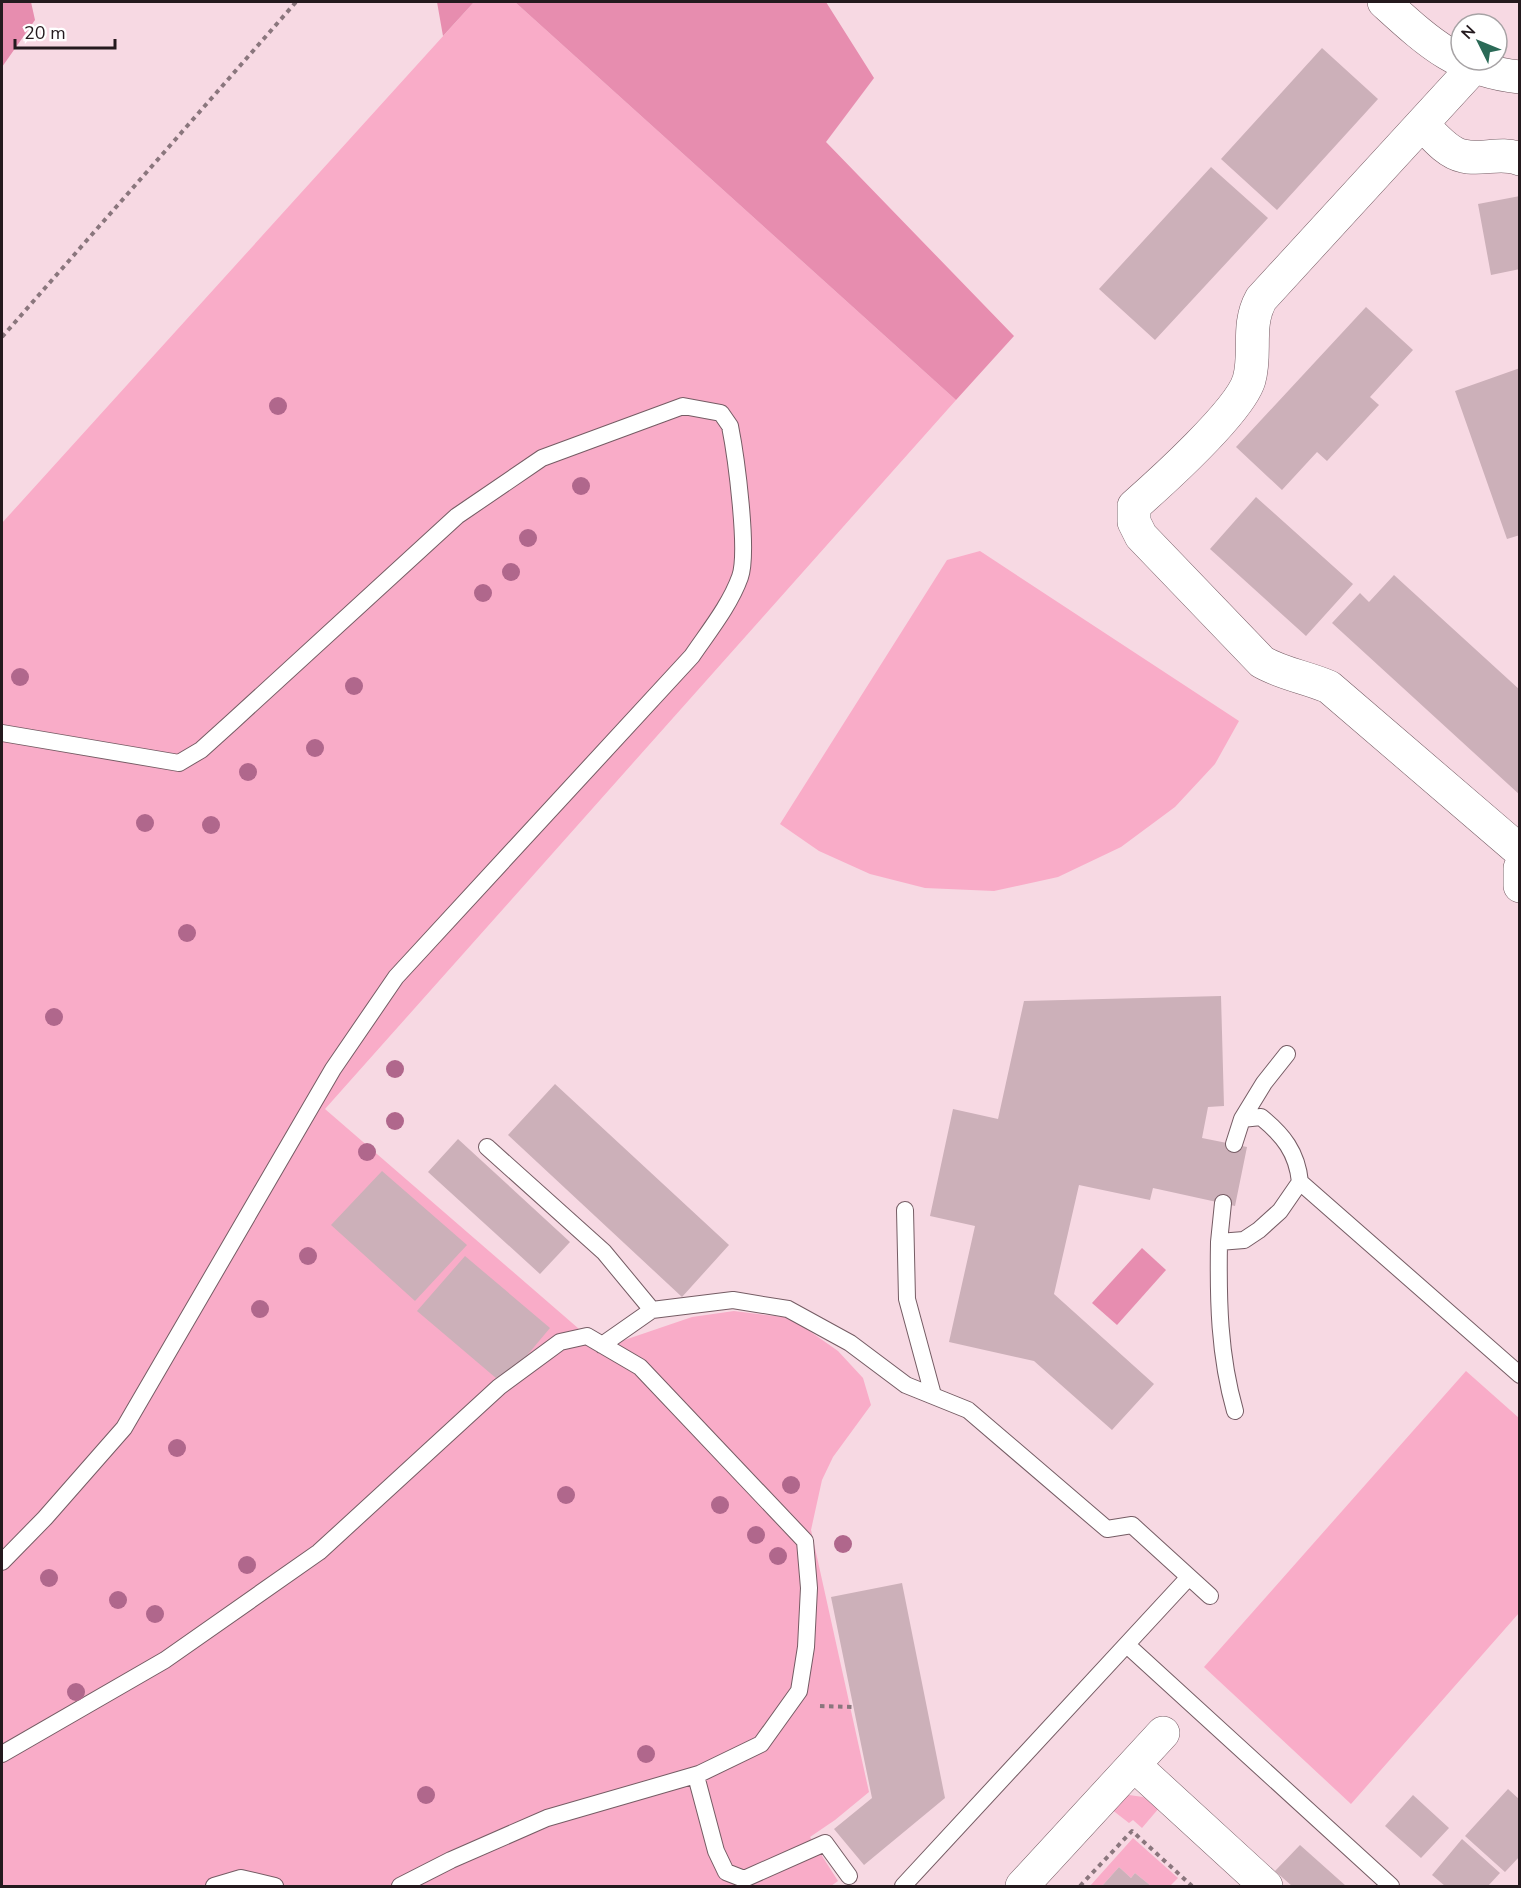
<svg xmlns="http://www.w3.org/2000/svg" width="1521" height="1888" font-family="'Nunito Sans',sans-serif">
  <rect width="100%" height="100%" fill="#f7d9e3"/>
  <!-- green -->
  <path fill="#f9acc8" d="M474,2H515L956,400L325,1109L601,1348L692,1317L734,1311L791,1318L838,1351L863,1378L871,1405L833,1457L822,1480L811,1530L869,1792L835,1820L810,1837L838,1881L831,1886H2V523Z
    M980,551L1239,721L1215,764L1175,807L1121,847L1058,877L994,891L925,888L870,874L819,851L780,824L947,560Z
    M1466,1371L1519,1418V1613L1351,1804L1204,1667Z
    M1129,1795L1143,1797L1159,1808L1142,1828L1133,1820L1129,1823L1111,1809L1117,1799Z
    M1133,1838L1178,1878L1170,1886H1151L1135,1873L1131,1878L1119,1867L1102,1886H1090Z"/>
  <!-- forest -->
  <path fill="#e78daf" d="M2,2H31L35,20L2,67Z
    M437,2H474L443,36Z
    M515,2H826L874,78L826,142L1014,336L956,400Z"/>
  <!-- water -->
  <path fill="#e78db0" d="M1142,1248L1166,1270L1117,1325L1092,1303Z"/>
  <!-- building -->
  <path fill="#ccb0b9" d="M1322,48L1378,99L1277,210L1221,159Z
    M1211,167L1268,218L1155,340L1099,289Z
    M1520,196V269L1491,275L1478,204Z
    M1366,307L1413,350L1370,397L1379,405L1327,461L1317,452L1282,490L1236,447Z
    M1520,368V535L1507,539L1455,391Z
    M1256,497L1353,584L1306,636L1210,549Z
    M1394,575L1520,690V795L1332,623L1360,593L1369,602Z
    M1221,996L1224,1106L1208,1107L1202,1138L1247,1147L1235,1206L1153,1188L1150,1200L1079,1185L1054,1294L1154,1384L1112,1430L1034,1361L949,1342L975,1226L930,1216L953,1109L998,1119L1024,1001Z
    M555,1084L729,1245L682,1297L508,1135Z
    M458,1139L570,1242L540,1274L428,1172Z
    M382,1171L467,1245L415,1301L331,1225Z
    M465,1256L550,1328L503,1384L417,1311Z
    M902,1583L945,1798L864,1865L834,1829L872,1798L831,1597Z
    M1508,1789L1520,1800V1856L1505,1872L1465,1836Z
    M1413,1795L1449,1828L1421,1858L1385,1826Z
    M1462,1839L1500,1873L1488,1886H1445L1432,1875Z
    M1300,1845L1346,1886H1292L1275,1871Z
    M1119,1867L1131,1878L1135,1873L1151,1886H1102Z"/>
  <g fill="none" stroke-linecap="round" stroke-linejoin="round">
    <!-- lane casing -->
    <g stroke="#755c64" stroke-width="18">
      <path id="lane" d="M2,733L179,763L201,750L232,722L457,516L542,458L683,406L721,413L730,426C736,456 749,552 740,577C730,605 709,631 692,656L396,977L333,1069L124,1428L45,1518L2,1562
        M1242,1119L1264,1083L1287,1054
        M1234,1144L1242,1119L1261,1117C1283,1135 1297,1152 1300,1182L1520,1375
        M487,1147L604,1252L652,1310
        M1223,1203L1219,1242L1244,1240L1259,1230L1280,1211L1300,1182
        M905,1210L907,1299L933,1395
        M1219,1242C1218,1300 1219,1355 1235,1411
        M602,1345L652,1310L733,1300L788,1309L850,1343L906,1385L968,1410L1107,1529L1132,1525L1210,1596
        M1127,1645L1391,1886
        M2,1754L165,1660L319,1552L499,1387L560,1342L587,1336L640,1367L805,1541L809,1588L806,1647L799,1691L761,1744L699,1774L547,1818L451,1860L400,1886
        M696,1776L716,1851L726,1872L744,1879L825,1843L849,1876
        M214,1886L241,1878L275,1886
        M903,1886L1189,1577"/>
    </g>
    <!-- street casing -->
    <g stroke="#755c64" stroke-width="34">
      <path id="street" d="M1384,2C1427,41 1458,71 1520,77
        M1473,68L1261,299C1246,326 1257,353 1249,380C1240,411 1160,483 1134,506V522L1141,536L1262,662C1283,674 1306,677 1329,687L1520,851
        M1422,124C1433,135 1447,153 1463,156C1481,161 1501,151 1520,159
        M1520,868V886
        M1134,1765L1266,1886
        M1022,1886L1163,1733"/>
    </g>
    <!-- path -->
    <path stroke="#8a767d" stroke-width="4" stroke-dasharray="4.5 4.5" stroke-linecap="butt" d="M2,337L296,2
      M820,1706L853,1707
      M1080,1886L1132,1831L1192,1886"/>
    <!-- lane -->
    <use href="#lane" stroke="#fff" stroke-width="16"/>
    <!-- street -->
    <use href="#street" stroke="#fff" stroke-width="33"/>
  </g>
  <!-- trees -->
  <g fill="#b0678c">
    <circle cx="278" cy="406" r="9"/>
    <circle cx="581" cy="486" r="9"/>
    <circle cx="528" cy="538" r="9"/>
    <circle cx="511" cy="572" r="9"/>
    <circle cx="483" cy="593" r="9"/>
    <circle cx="20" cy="677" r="9"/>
    <circle cx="354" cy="686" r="9"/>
    <circle cx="315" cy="748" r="9"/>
    <circle cx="248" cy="772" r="9"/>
    <circle cx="145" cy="823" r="9"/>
    <circle cx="211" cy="825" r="9"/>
    <circle cx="187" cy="933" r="9"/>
    <circle cx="54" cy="1017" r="9"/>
    <circle cx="395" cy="1069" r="9"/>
    <circle cx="395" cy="1121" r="9"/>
    <circle cx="367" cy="1152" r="9"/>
    <circle cx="308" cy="1256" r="9"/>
    <circle cx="260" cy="1309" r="9"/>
    <circle cx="177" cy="1448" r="9"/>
    <circle cx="791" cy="1485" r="9"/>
    <circle cx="566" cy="1495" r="9"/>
    <circle cx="720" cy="1505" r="9"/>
    <circle cx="756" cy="1535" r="9"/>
    <circle cx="843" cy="1544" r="9"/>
    <circle cx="778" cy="1556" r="9"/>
    <circle cx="247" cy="1565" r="9"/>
    <circle cx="49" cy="1578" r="9"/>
    <circle cx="118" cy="1600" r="9"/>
    <circle cx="155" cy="1614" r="9"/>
    <circle cx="76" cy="1692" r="9"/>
    <circle cx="646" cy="1754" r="9"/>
    <circle cx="426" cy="1795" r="9"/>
  </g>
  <!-- border -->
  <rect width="1521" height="1888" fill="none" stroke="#241a1e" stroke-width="6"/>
  <!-- north arrow -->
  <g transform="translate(1479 42) rotate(313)"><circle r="28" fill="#ffffff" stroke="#a7a3a5" stroke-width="1.5"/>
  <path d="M0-4.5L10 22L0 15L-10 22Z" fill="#2b6a57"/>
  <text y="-9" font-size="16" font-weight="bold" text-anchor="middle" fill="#241a1e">N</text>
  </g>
  <!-- scale -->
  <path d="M15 39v9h100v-9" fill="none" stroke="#241a1e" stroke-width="3"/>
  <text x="24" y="39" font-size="18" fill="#241a1e" stroke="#ffffff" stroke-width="4.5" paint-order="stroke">20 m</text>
</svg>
